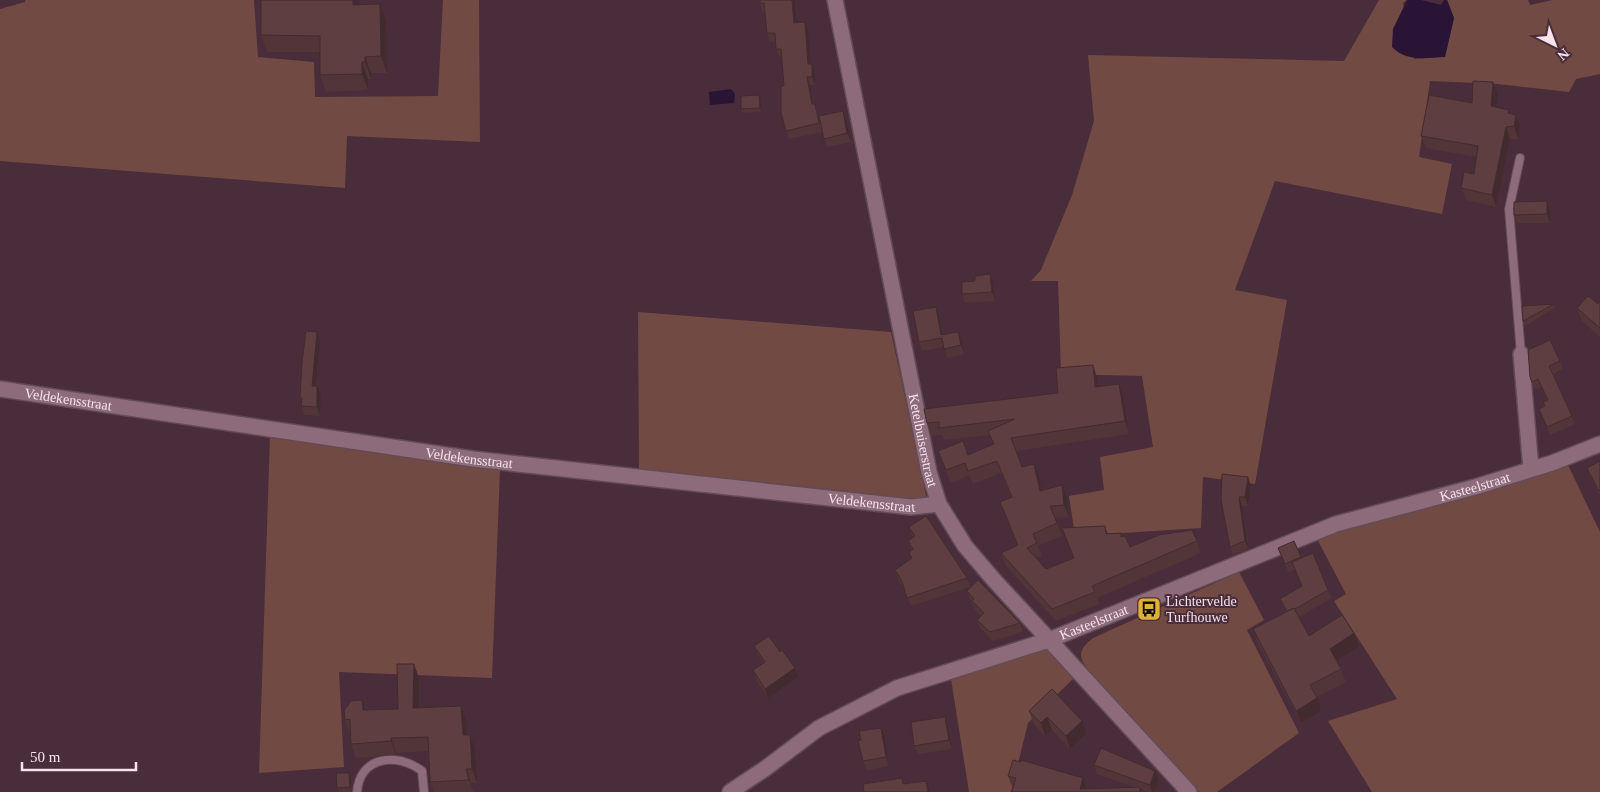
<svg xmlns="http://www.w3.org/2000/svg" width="1600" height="792" font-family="'Times New Roman',serif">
  <rect width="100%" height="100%" fill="#4a2d3a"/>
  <!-- green -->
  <path fill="#714a43" d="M25,0H254L258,57L314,62L315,97L438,96L443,0H479L480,142L347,136L345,188L0,161V9L25,2Z
    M1379,0H1407L1403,3L1414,59L1445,56L1454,18L1447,0H1528L1530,5L1553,0H1600V74L1576,79L1569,92L1498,84L1430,81L1419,157L1452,164L1442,214L1275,181L1235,290L1287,300L1255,484L1203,477L1201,528L1075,536L1069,496L1104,490L1100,457L1153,447L1142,376L1061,374L1058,281H1031L1041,270L1072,195L1094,121L1088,55L1344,61Z
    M638,312L891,332L926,496L915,501L639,473Z
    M270,436L500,470L492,678L339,672L344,767L259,773Z
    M1568,465L1600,532V792H1372L1328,721L1397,699L1334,601L1346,594L1317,539L1393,515L1475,495Z
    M1239,572L1264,620L1247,630L1299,733L1217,792H1199L1094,676C1080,660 1074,653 1093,638Z
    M1047,646L1074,678L1028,723L1011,792H969L951,679Z"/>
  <!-- water -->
  <path fill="#2a1435" d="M1407,0H1421L1441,5L1444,0H1447L1454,18L1445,57C1426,58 1406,62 1392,47L1393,29Z
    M731,89L735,94L734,103L710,105L709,92Z"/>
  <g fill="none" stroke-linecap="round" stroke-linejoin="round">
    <!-- service casing -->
    <g stroke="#634b56" stroke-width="10">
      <path id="service" d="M1520,158L1509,209L1521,354
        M357,792C360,756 397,752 422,771L424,792"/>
    </g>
    <!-- minor casing -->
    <g stroke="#634b56" stroke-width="18">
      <g id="minor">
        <path id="s1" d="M835,0L929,472L939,504L965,546L994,580L1189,792"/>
        <path d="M1521,354L1531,469"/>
        <path id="s2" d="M0,389L473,459L911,507L939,504"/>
        <path id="s3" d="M730,792L766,768L819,728L897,688L1049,640L1336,524L1475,487L1552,463L1600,444"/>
      </g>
    </g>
    <!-- service -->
    <use href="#service" stroke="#8d6b7a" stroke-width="8"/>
    <!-- minor -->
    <use href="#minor" stroke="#8d6b7a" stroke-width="15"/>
  </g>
  <!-- wall -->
  <path fill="#523539" d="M359,0V4L386,21L387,73H371V79H368V90L326,92L320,75V52H267L261,35Z
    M760,0H795L796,23L808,30L810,64H812L815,72V85H810L814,104H815L819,116L843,111L846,120L851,142L827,147L822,132L789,139L786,131L782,57H780L776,49V41L770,42L767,33L765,12H763L760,3Z
    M1493,82L1498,95L1496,107L1510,114L1520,127L1518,139H1510L1496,207L1466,200L1461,188L1474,174L1476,157L1426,148L1421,136L1472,103Z
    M761,99V112L743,113L741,109Z
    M1547,201L1550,210V223H1517L1514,215Z
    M993,283L995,301L965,303L962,294Z
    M1600,302V337L1582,321L1577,308L1598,304Z
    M1554,304L1555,308L1525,326L1523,321Z
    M936,307L939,315L943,335L958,332L962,340L964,354L947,358L944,347L922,351L919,342Z
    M320,341L316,386H317L321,395L320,416L304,415L300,398Z
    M1528,350L1560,361L1563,369L1553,374L1575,424L1550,435L1539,409L1544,406L1543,402L1547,400L1541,387L1535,390L1533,386L1530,377Z
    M1093,365L1097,378L1098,387L1123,396L1129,434L1016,451L1022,467L1039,477L1042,491L1062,485L1067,498L1069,517L1055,518L1062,536L1038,546L1042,556L1036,558L1046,569L1074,558L1105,526L1108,534L1121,533L1122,537L1130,547L1197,541L1201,553L1097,598L1099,604L1056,621L1006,566L1001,553L1017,545L1000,502L1011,498L1001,473L973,484L969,475L951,483L938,451L968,455L993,444L989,435L944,440L942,435L931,436L927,423L1058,393Z
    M1600,461V496L1589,474L1587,468Z
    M1251,486L1248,506H1242L1248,549L1233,555L1230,547L1221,500Z
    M909,527L967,578L970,587L911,606L904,589L898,579L895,570L911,559L909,553L912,551L908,541L913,537Z
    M1294,541L1301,558L1328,590L1332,598L1299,617L1309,636L1359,646L1336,660L1341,669L1346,682L1316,697L1321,711L1301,723L1257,642L1253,629L1286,612L1280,599L1302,586L1295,570L1288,572L1278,548Z
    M967,591L1020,623L1023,632L993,641L980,628L977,620L981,616L975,610Z
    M754,646L780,652L798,677L768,698L756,679L753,670L763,663L758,655Z
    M419,678V708L466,720L467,735L475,749L477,783H471L474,792H434L430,782L428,751L396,753V755L356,758L351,744V734H350L345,720L362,700L366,710L398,709Z
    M1052,689L1086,734L1070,749L1052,730L1045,736L1034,724L1029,711Z
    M948,726L952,749L918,754L914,746Z
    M885,737L889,766L867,770L863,761L861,740Z
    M1094,765L1155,771L1159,780L1154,792H1148L1141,789H1013L1008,776L1083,778L1087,789L1134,787L1097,774Z
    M349,773L351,777V792H339L337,788Z"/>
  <!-- shaded-wall -->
  <path fill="#422b2e" d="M353,0H359V21L353,5Z
    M792,0H795L797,31L794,23Z
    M380,4L386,21L387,73L381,56Z
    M805,22L808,30L811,73L808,64Z
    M365,57L371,73V79L365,62Z
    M362,62L368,79V90L362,74Z
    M812,64L815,72V85L812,77Z
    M807,77L810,85L815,113L812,104Z
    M1493,82L1498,95L1495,119L1491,106Z
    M759,95L761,99V112L760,108Z
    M843,111L846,120L851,142L847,133Z
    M1516,115L1520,127L1518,139L1514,126Z
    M1506,127L1510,139L1496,207L1492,195Z
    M1547,201L1550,210V223L1547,214Z
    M990,274L993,283L995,301L992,292Z
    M936,307L939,315L944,344L941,335Z
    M317,332L320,341L315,395L312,386Z
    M958,332L962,340L964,354L961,345Z
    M1093,365L1097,378L1099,400L1095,387Z
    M1119,384L1123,396L1129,434L1125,421Z
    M317,386L321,395L320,416L317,407Z
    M1034,464L1039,477L1044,504L1040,491Z
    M1248,477L1251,486L1248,506L1245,497Z
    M1062,485L1067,498L1069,517L1064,505Z
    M1239,497L1242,506L1248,549L1245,541Z
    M1354,633L1359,646L1335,662L1330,649Z
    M414,664L419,678V722L413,708Z
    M795,668L798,677L768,698L765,689Z
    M1317,698L1321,711L1301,723L1296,711Z
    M362,700L367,714L363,710Z
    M461,706L466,720L468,749L463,735Z
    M945,717L948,726L952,749L949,740Z
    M1047,717L1052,730L1045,736L1041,723Z
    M1082,721L1086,734L1070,749L1066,736Z
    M881,728L885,737L889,766L886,757Z
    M470,735L475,749L477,783L472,769Z
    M391,738L396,753V755L391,741Z
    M466,769L471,783L474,792L469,780Z
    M1155,771L1159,780L1154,792H1152L1150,785Z
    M349,773L351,777V792L350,787Z
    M1083,778L1088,792L1080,789Z
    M926,781L930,792H928Z"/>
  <!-- building -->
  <path fill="#5f3e42" stroke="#422b2e" d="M261,0H353V5L380,4L381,56L365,57V62H362V74L320,75V36L261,35Z
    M760,0H792L794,23L805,22L808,64H812V77H807L812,104H815L819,123L786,131L781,112V86H784L781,49H776L775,33H767L764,3H760Z
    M1473,81L1493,82L1491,106L1509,110L1508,113L1516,115L1514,126L1506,127L1492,195L1461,188L1464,172L1474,174L1478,146L1421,136L1429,95L1472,103Z
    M759,95L760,108L741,109V96Z
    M843,111L847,133L824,139L819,116Z
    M1547,201V214L1514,215V202Z
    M990,274L992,292L962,294V282L975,281V276Z
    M1588,296L1598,304L1600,302V328L1577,308Z
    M1554,304L1523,321L1522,306Z
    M936,307L941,335L958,332L961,345L944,349L942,338L919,342L913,311Z
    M306,331L317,332L312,386H317V407L301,406L302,398H300L302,363Z
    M1550,340L1560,361L1549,366L1572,416L1547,427L1539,409L1545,406L1543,402L1548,400L1538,379L1532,382L1530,377L1528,350Z
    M1093,365L1095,387L1119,384L1125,421L1011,438L1022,467L1034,464L1040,491L1062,485L1064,505L1050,506L1057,523L1033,534L1037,543L1027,548L1046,569L1074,558L1062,528L1105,526L1106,534L1121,533V537L1125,536L1130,547L1159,535L1192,530L1197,541L1092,586L1095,592L1052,609L1001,553L1018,545L1000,502L1012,497L997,461L968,471L965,463L946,470L938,451L963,441L968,455L994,444L988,431L1015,419L939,428V422L927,423L924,409L1058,393L1056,368Z
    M1600,461V490L1599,491L1587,468Z
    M1222,474L1248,477L1245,497H1239L1245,541L1230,547L1221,500Z
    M926,516L967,578L907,598L902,581L895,570L912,558L909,553L913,549L908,541L915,536L909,527Z
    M1294,541L1301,557L1285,564L1278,548Z
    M1313,553L1328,590L1295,609L1294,608L1287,611L1280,599L1302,586L1292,562Z
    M978,580L1020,623L990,632L977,620L984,613L972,601L974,599L967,591Z
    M1294,608L1309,636L1342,615L1354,633L1330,649L1341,669L1310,685L1317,698L1296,711L1253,629Z
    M769,636L780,652L782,650L795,668L765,689L753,670L765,662L754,646Z
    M397,664H414L413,708L461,706L463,735H470L472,769H466L469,780L430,782L428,737L391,738V741L351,744L350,719L345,720L344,710L351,701L362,700L363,710L398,709Z
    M1052,689L1082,721L1066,736L1047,717L1041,723L1029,711Z
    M945,717L949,740L914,746L911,722Z
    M881,728L886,757L863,761L858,741L861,740L859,731Z
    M1101,748L1155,771L1150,785L1094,765Z
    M1013,760L1021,762V760L1083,778L1080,789L1140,787V792H1012L1016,778L1008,776Z
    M336,773H349L350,787L337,788Z
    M902,778L903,784L926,781L928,792H864L863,784Z"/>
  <!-- icons -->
  <defs>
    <g id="bus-square" transform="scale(1.25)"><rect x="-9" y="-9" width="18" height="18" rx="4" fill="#e0b034" stroke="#4a2d3a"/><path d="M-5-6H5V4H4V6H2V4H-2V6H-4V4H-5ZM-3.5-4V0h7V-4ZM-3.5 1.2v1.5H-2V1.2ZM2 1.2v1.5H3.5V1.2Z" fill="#111"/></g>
  </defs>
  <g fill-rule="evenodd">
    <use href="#bus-square" x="1149" y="609"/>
  </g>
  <g text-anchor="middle" stroke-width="4" stroke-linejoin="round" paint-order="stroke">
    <!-- street labels -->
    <g font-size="14" fill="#f7e4eb" stroke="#4a2d3a">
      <text dy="5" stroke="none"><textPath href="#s2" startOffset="69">Veldekensstraat</textPath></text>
      <text dy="5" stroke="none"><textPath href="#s1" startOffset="449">Ketelbuiserstraat</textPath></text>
      <text dy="5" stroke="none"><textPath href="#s2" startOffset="474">Veldekensstraat</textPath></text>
      <text dy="5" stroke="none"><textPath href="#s3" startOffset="810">Kasteelstraat</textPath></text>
      <text dy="5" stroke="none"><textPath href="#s2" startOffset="879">Veldekensstraat</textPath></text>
      <text dy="5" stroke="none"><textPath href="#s3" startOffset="405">Kasteelstraat</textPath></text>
    </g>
    <!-- poi labels -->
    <g font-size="14" fill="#f7e4eb" stroke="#4a2d3a" text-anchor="start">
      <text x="1166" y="606">Lichtervelde<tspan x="1166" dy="16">Turfhouwe</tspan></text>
    </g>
  </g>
  <!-- north arrow -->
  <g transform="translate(1555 45) rotate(138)" stroke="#4a2d3a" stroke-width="4" paint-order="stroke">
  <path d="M0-4L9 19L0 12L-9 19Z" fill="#f7e4eb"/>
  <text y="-8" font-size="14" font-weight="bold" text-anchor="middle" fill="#f7e4eb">N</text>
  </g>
  <!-- scale -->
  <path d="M22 762v8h114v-8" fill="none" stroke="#f7e4eb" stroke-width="2.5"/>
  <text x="30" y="762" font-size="15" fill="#f7e4eb" stroke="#4a2d3a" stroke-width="4" paint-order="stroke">50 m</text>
</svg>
